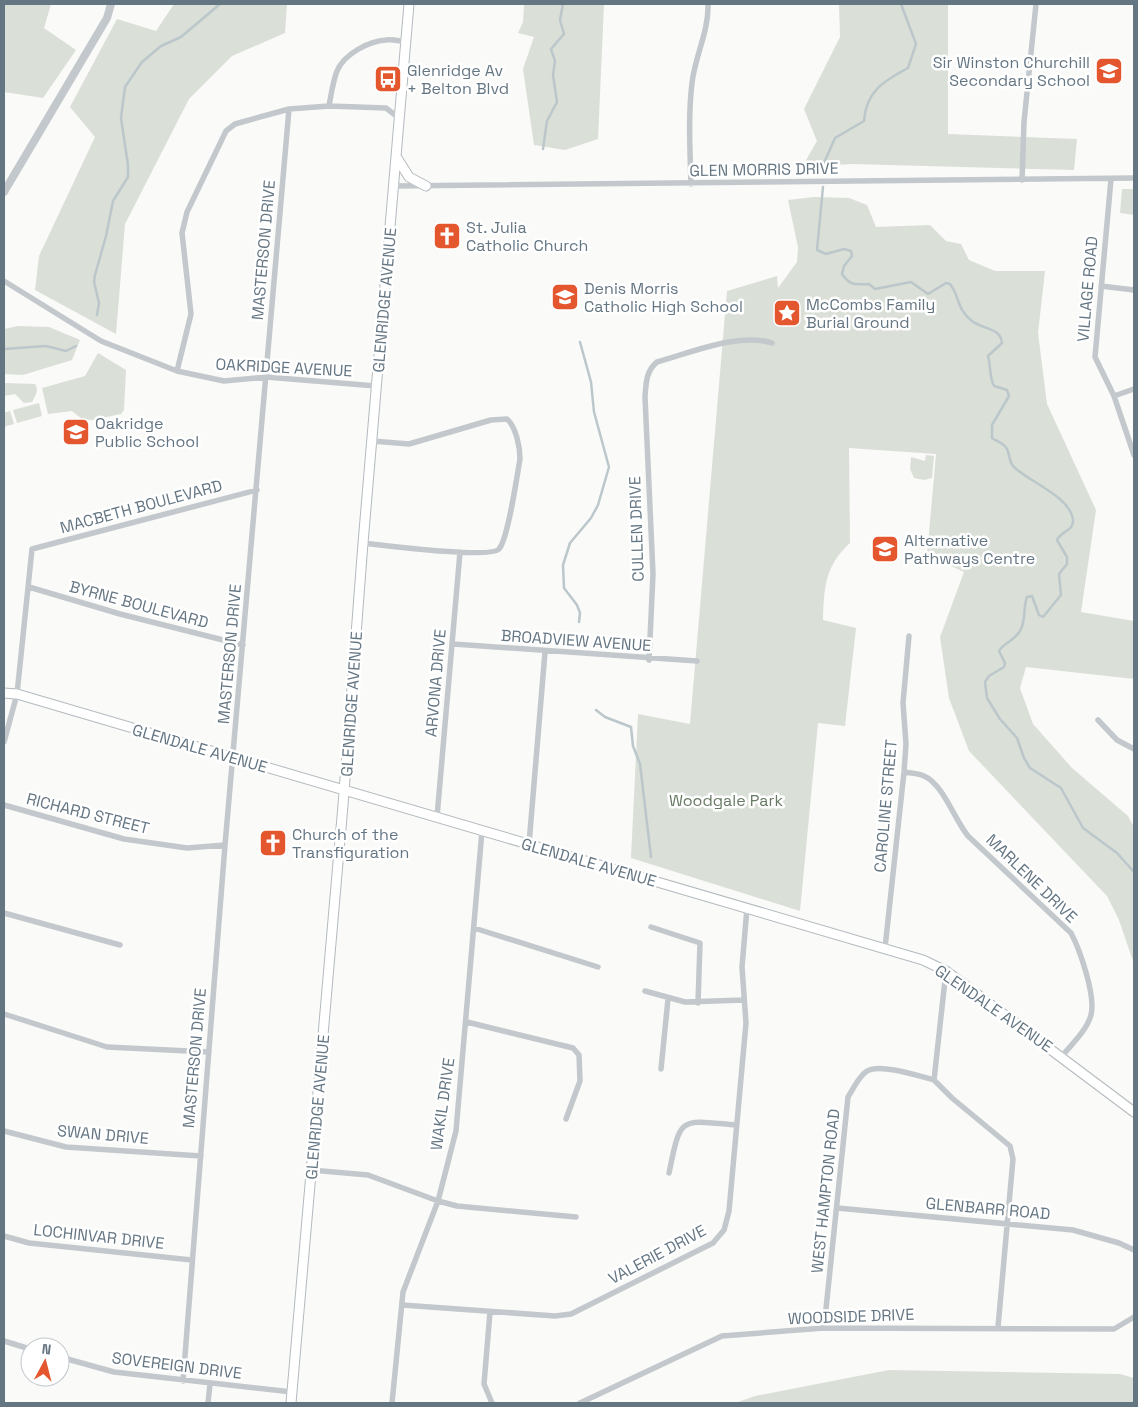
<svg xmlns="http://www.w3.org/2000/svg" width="1138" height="1407" font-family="'Space Grotesk',sans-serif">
  <rect width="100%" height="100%" fill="#fafaf8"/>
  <!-- green -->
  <path fill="#dadfd7" d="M4,4H51L44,28L76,50L43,98L4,92Z
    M174,4H287L285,33L232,56L189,99L125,224L116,334L35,290L39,256L95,137L70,107L117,19L156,31Z
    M524,4H604L598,139L565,150L534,145L523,69L534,37L518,33L523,22Z
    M839,4H948V134L1077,139L1074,170L852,164L802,167L817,141L804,109L840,37Z
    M1122,189H1134V215L1120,213Z
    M814,197L849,198L867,205L876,227L930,225L946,241L961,244L969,260L995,271H1045L1038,333L1047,404L1096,510L1081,612L1134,621V679L1026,667L1020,688L1033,724L1072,768L1128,816L1134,827V964L1119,920L1107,896L969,751L949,698L940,637L964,572L927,555L936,454L849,448L850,543C825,566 824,587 823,620L856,628L845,726L818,723L800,911L631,858L638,714L690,724L727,291L777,276L778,288L797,262L798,247L788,200Z
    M18,326L49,327L80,340L72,360L23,375L4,374V329Z
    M98,353L126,370L124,410L121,414L92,420L82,419L72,411L48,414L42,388L85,376Z
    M4,383L35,384C39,390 36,395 32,402L24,403L15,394L4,396Z
    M39,403L42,416L17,423L13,410Z
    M10,411L14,424L4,427V413Z
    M926,455L934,456L932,478L924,480L914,478L910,469L911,457L925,461Z
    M889,1370L1120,1374L1134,1378V1403H735L755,1396Z"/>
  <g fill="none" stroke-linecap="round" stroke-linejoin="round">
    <!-- stream -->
    <path stroke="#bbc7cb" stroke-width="2.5" d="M543,149L547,121L557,102L553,75L555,61L551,49L564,34L560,20L563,4
      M824,163L835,138L864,121C866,91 884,81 908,68L916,44L901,4
      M823,187L817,250L826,254L844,249L851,251L852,256L844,266L842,274C851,287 856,284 869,284L875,289L911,282L928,294L946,283L950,284C960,296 956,309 972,321C982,329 1001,328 1002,343L988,356C991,366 989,377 994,386L1007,390L1009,396L992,425V438C998,442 1004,443 1007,449C1010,455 1009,463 1014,467C1028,481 1071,497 1073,520C1074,531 1061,531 1057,540L1067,557V564L1059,574L1061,595L1043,617L1039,615L1032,596L1027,597C1023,607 1026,619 1021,629C1016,641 1004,642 999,651L1005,663L1004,667L989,676L985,682L987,698L1000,719L1017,738L1024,758L1030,768L1061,788L1083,828L1117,853L1134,872
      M97,315L99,303L94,282L95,275L106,236L113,201L128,177V165L121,118L125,87L142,62L161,46L181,37L220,4
      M4,349L46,346L66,351L76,346
      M579,622L580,613L577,605L564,588L563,565L570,543L591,518L598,505L609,467L594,412L591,382L580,342
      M596,710L605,717L631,727L633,746L640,764L651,857"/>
    <!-- secondary casing -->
    <g stroke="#b3babf" stroke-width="11">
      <path id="secondary" d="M397,158L409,177L426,186
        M4,693L17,694L923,960L946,971L1134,1112
        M291,1403L343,805L363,543L409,4"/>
    </g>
    <!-- minor -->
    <path stroke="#c3c8cc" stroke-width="5.5" d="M329,106C331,95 333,81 337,71C344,54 369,41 386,40C392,39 399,41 406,42
      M1111,179L1095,357L1114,396L1134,455
      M1022,180L1024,122L1036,4
      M691,184C690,150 688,116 692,83C695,56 709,31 708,4
      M394,186L1134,178
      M4,281L101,341L177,371L224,381L266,377L376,386
      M1101,286L1134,290
      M177,371L191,314L182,233L187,212L226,131L235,124L289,109L329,106L386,108L399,118
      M1114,396L1134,389
      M363,543C382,545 490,559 499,549C508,539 517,476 520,459C520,447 516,427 507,419L491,420L409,444L372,441
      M29,587L120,614L243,645
      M453,644L697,661
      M649,660L653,574L645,397C646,383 646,371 657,362C690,353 740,332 772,343
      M1098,720L1117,740L1134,749
      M4,742L17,694L32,549L257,490
      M904,772C910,773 918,773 924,776C943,784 954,819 968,836L1071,933C1080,950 1096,996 1091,1015C1087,1030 1072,1044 1062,1056
      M4,805L124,839L187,848L225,845
      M437,817L460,552
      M529,844L545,652
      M4,913L120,945
      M651,927L700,943L698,1003
      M474,928L598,967
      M885,948L904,772L906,744L903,703L909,636
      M645,991L685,1002L744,1000
      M4,1014L107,1047L209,1052
      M467,1022L573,1048L579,1055L580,1081L566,1119
      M661,1069L668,999
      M934,1080L952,1098L1010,1146L1013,1159L998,1327
      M934,1080L946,971
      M4,1131L66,1147L201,1156
      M311,1170L368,1175L438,1201L457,1206L576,1217
      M669,1173C681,1115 679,1120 736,1125
      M837,1208L1073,1230L1119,1243L1134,1250
      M4,1236L29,1243L192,1260
      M402,1305L555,1316L571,1314L713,1243L724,1230L729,1211L746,1023L742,967L747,908
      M490,1312L484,1384L492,1403
      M824,1328L848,1097C854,1088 858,1077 867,1071C880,1063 919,1076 934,1080
      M4,1341L30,1349
      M60,1357L114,1372L292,1392
      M183,1381L225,845L289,109
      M208,1403L210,1384
      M392,1403L403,1292L438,1201L456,1131L482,831
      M580,1403L722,1336L824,1328L1114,1329L1134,1317"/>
    <!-- tertiary -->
    <path stroke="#c3c8cc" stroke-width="8" d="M4,192L107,18L111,4"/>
    <!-- secondary -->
    <use href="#secondary" stroke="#fff" stroke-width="9"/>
  </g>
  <!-- icons -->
  <defs>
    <g id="school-square" transform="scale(1.4375)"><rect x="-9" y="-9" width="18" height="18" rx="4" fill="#e4572e" stroke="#fff"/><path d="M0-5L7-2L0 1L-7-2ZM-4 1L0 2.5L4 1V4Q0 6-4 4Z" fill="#fff"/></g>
    <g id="bus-square" transform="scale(1.4375)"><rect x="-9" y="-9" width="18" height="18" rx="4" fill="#e4572e" stroke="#fff"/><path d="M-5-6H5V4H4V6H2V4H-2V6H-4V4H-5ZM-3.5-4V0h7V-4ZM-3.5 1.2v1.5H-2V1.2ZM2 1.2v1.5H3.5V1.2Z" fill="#fff"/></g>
    <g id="church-square" transform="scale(1.4375)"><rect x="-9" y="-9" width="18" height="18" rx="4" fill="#e4572e" stroke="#fff"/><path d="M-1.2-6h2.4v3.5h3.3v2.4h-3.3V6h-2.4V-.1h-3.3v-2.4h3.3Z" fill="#fff"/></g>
    <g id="sight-square" transform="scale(1.4375)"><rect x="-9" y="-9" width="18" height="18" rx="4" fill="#e4572e" stroke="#fff"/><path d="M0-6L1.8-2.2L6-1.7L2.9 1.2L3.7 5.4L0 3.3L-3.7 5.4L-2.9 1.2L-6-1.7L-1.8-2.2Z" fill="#fff"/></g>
  </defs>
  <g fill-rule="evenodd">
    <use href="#school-square" x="1109" y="71"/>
    <use href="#bus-square" x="388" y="79"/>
    <use href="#church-square" x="447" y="236"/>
    <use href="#school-square" x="565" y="297"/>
    <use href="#sight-square" x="787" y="313"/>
    <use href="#school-square" x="76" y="432"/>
    <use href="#school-square" x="885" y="549"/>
    <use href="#church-square" x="273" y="843"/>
  </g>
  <g text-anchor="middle" stroke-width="5" stroke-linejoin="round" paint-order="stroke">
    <!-- poi labels -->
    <g font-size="16" fill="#657683" stroke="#fff" text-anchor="start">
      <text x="1090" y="68" text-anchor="end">Sir Winston Churchill<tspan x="1090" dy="18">Secondary School</tspan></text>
      <text x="407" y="76">Glenridge Av<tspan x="407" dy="18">+ Belton Blvd</tspan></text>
      <text x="466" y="233">St. Julia<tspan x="466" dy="18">Catholic Church</tspan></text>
      <text x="584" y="294">Denis Morris<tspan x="584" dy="18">Catholic High School</tspan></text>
      <text x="806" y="310">McCombs Family<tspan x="806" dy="18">Burial Ground</tspan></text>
      <text x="95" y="429">Oakridge<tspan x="95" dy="18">Public School</tspan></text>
      <text x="904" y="546">Alternative<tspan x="904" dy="18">Pathways Centre</tspan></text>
      <text x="292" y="840">Church of the<tspan x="292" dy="18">Transfiguration</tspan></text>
    </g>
    <!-- street labels -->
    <g font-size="16" fill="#657683" stroke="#fff">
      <text transform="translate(764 169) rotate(-1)" y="6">GLEN MORRIS DRIVE</text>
      <text transform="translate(263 250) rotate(-85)" y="6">MASTERSON DRIVE</text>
      <text transform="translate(1087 289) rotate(-85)" y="6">VILLAGE ROAD</text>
      <text transform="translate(384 300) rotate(-85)" y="6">GLENRIDGE AVENUE</text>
      <text transform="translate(284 367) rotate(3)" y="6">OAKRIDGE AVENUE</text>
      <text transform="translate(141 506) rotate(-15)" y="6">MACBETH BOULEVARD</text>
      <text transform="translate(636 529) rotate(-92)" y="6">CULLEN DRIVE</text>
      <text transform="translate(139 604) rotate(15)" y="6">BYRNE BOULEVARD</text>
      <text transform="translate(576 640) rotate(4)" y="6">BROADVIEW AVENUE</text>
      <text transform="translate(229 654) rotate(-85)" y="6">MASTERSON DRIVE</text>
      <text transform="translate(435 683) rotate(-85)" y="6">ARVONA DRIVE</text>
      <text transform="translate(351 704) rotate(-86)" y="6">GLENRIDGE AVENUE</text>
      <text transform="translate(200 748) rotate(16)" y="6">GLENDALE AVENUE</text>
      <text transform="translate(885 806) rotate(-85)" y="6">CAROLINE STREET</text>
      <text transform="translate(88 813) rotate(14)" y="6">RICHARD STREET</text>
      <text transform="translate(589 862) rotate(16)" y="6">GLENDALE AVENUE</text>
      <text transform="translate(1032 878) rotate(44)" y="6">MARLENE DRIVE</text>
      <text transform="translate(994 1008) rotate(35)" y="6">GLENDALE AVENUE</text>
      <text transform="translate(194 1058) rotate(-85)" y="6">MASTERSON DRIVE</text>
      <text transform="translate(442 1104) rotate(-82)" y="6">WAKIL DRIVE</text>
      <text transform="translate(317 1107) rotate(-85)" y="6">GLENRIDGE AVENUE</text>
      <text transform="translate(103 1134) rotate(5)" y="6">SWAN DRIVE</text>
      <text transform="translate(825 1191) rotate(-84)" y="6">WEST HAMPTON ROAD</text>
      <text transform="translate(988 1208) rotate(5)" y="6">GLENBARR ROAD</text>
      <text transform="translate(99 1236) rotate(6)" y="6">LOCHINVAR DRIVE</text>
      <text transform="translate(657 1254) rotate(-28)" y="6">VALERIE DRIVE</text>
      <text transform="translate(851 1316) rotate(-2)" y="6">WOODSIDE DRIVE</text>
      <text transform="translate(177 1365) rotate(7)" y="6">SOVEREIGN DRIVE</text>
    </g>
    <!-- park labels -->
    <g font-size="16" fill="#687a64" stroke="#fff">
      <text x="726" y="806">Woodgale Park</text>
    </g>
  </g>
  <!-- border -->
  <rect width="1138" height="1407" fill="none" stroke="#657683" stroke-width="10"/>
  <!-- north arrow -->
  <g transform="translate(45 1362) rotate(7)"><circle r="24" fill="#ffffff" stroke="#c1c8cd"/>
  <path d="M0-4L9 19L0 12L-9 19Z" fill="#e4572e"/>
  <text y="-8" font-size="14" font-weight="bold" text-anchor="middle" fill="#657683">N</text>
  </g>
</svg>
